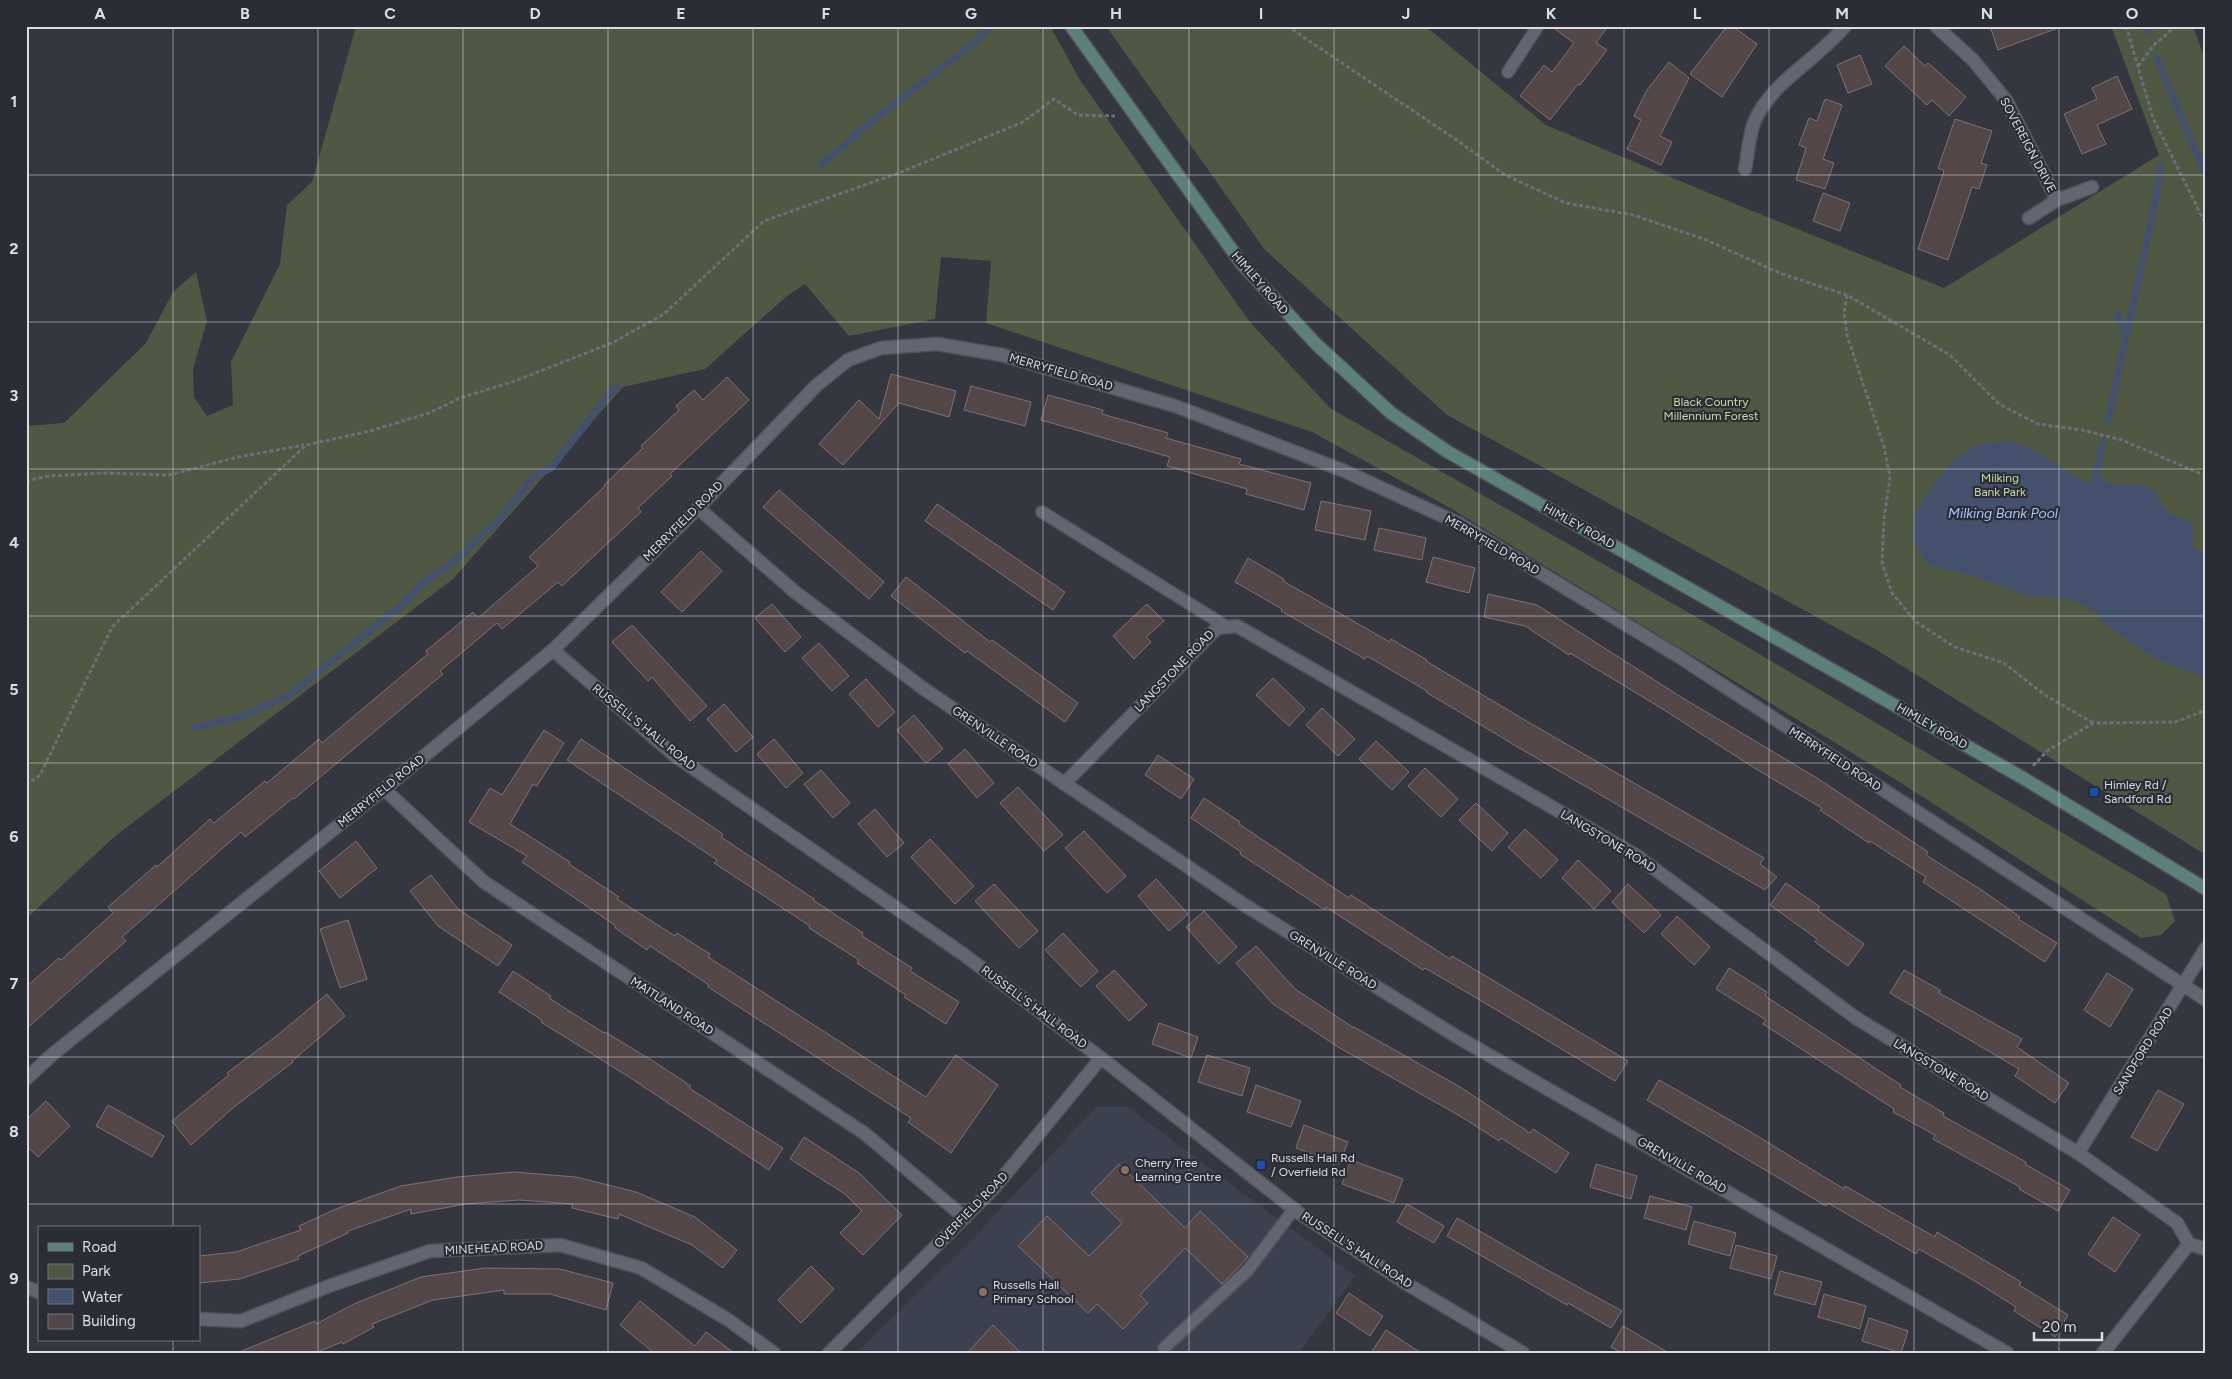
<svg xmlns="http://www.w3.org/2000/svg" width="2232" height="1379" font-family="Figtree,sans-serif">
<style>
.built{fill:#3c4150}
.green{fill:#505742}
.water{fill:#43516d}
.lines{fill:none;stroke-linecap:round;stroke-linejoin:round}
.stream{stroke:#43516d;stroke-width:7}
.building{fill:#534646;stroke:#7f7170}
.service-casing{stroke:#51535c;stroke-width:14}
.minor-casing{stroke:#51535c;stroke-width:15}
.secondary-casing{stroke:#51535c;stroke-width:15}
.path{stroke:#6d6f78;stroke-width:3;stroke-dasharray:4 2.5;stroke-linecap:butt}
.service{stroke:#636671;stroke-width:11}
.minor{stroke:#636671;stroke-width:12}
.secondary{stroke:#5b8178;stroke-width:12}
.grid{fill:none;stroke:#dcdde4;stroke-width:1;stroke-opacity:0.55}
.transit-dot{fill:#1a4fb4;stroke:#2a2c36;stroke-width:2}
.education-dot{fill:#8d6e63;stroke:#2a2c36;stroke-width:2}
.labels{text-anchor:middle;stroke-width:4.5;stroke-linejoin:round;paint-order:stroke}
.street-label{font-size:12px;fill:#dcdde4;stroke:#2a2c36}
.park-label{font-size:12px;fill:#cadca3;stroke:#2a2c36}
.poi-label{font-size:12px;fill:#dcdde4;stroke:#2a2c36;text-anchor:start}
.water-label{font-size:14px;font-style:italic;fill:#a9c5f8;stroke:#2a2c36}
.neatline{fill:none;stroke:#dcdde4;stroke-width:2}
.grid-label{font-size:16px;text-anchor:middle;font-weight:bold;fill:#dcdde4}
</style>
<rect width="100%" height="100%" fill="#343640"/>
<!-- built -->
<polygon class="built" points="1096,1107 1128,1107 1355,1276 1299,1353 857,1353 979,1232"/>
<!-- green -->
<g class="green">
<polygon points="356,26 1050,26 1080,80 1249,321 1330,408 1705,622 2166,894 2175,921 2161,935 2141,938 1898,781 1445,505 1312,432 986,323 991,261 941,257 935,319 849,336 805,284 787,296 705,369 623,387 453,579 114,837 26,919 26,426 64,423 146,343 173,292 196,272 207,321 193,369 194,397 207,416 233,405 231,362 280,264 287,205 312,182"/>
<polygon points="1106,26 1425,26 1546,125 1750,210 1944,288 2159,155 2111,26 2193,26 2206,62 2206,855 1875,649 1447,415 1265,250"/>
</g>
<!-- water -->
<path class="water" d="M2011,440L2044,456L2087,484L2096,473L2110,484H2139L2155,491C2164,514 2171,514 2193,524V546L2206,556V676L2185,671L2153,657L2107,626L2094,611L2079,602L2053,597L2024,595L1971,575L1931,566L1919,552L1913,539V518L1926,495L1954,458L1978,445Z"/>
<g class="lines">
<!-- stream -->
<g class="stream">
<polyline points="2146,26 2148,31"/>
<polyline points="2157,59 2206,176"/>
<polyline points="821,165 872,121 974,43 991,26"/>
<polyline points="2117,315 2127,334"/>
<polyline points="2108,420 2152,217 2161,166"/>
<polyline points="2096,473 2103,442"/>
<polyline points="195,728 243,716 289,695 398,608 423,583 452,563 498,521 534,476 551,468 616,386"/>
</g>
</g>
<!-- building -->
<g class="building">
<polygon points="1551,26 1608,26 1596,43 1607,50 1580,85 1578,84 1550,120 1520,96 1544,65 1552,72 1574,43"/>
<polygon points="1727,26 1732,26 1757,44 1722,97 1690,74"/>
<polygon points="1990,26 2057,26 2058,28 1998,50"/>
<polygon points="1904,46 1925,66 1928,63 1966,97 1949,116 1932,100 1927,105 1885,66"/>
<polygon points="1860,55 1872,84 1848,93 1837,65"/>
<polygon points="1669,62 1689,78 1660,136 1672,142 1661,165 1627,149 1641,120 1634,116 1647,90"/>
<polygon points="2117,76 2132,109 2097,125 2106,144 2082,154 2064,114 2097,99 2092,88"/>
<polygon points="1825,99 1842,105 1823,159 1834,163 1825,189 1796,180 1806,148 1799,145 1809,118 1817,121"/>
<polygon points="1955,119 1992,131 1981,163 1987,165 1979,189 1972,187 1948,260 1918,249 1944,171 1938,168"/>
<polygon points="1823,193 1850,203 1840,231 1813,221"/>
<polygon points="891,374 956,391 949,417 899,403 843,465 819,444 859,400 879,419"/>
<polygon points="727,377 749,400 670,474 672,476 638,508 641,512 562,586 558,582 502,629 497,623 440,671 443,674 294,799 293,798 245,837 241,832 122,937 126,941 26,1029 26,987 59,958 61,960 113,913 108,907 156,865 157,867 210,819 214,823 265,781 267,783 319,739 322,743 428,654 426,651 473,612 478,618 538,566 529,557 605,486 604,485 643,448 641,446 679,410 676,406 694,390 703,400"/>
<polygon points="971,386 1031,402 1025,426 964,410"/>
<polygon points="1048,395 1103,410 1102,414 1168,433 1166,438 1241,459 1239,464 1311,483 1304,510 1246,494 1247,489 1167,466 1170,457 1041,420"/>
<polygon points="779,490 884,582 869,599 763,507"/>
<polygon points="1321,501 1371,511 1365,540 1315,530"/>
<polygon points="937,504 1065,592 1053,610 925,521"/>
<polygon points="1379,528 1426,538 1422,560 1374,550"/>
<polygon points="701,551 722,571 682,612 661,592"/>
<polygon points="1433,557 1475,568 1469,593 1426,582"/>
<polygon points="1248,558 1284,579 1283,581 1390,642 1391,639 1427,660 1426,661 1523,719 1764,858 1760,864 1777,877 1765,890 1521,749 1426,692 1427,691 1367,656 1365,659 1281,611 1282,609 1235,582"/>
<polygon points="906,577 990,642 992,640 1078,703 1065,722 967,651 965,653 891,596"/>
<polygon points="1488,594 1537,605 1681,697 1817,778 1928,852 1926,855 1983,891 2020,917 2018,919 2057,943 2045,962 1923,882 1926,877 1870,841 1869,843 1820,810 1822,808 1756,769 1661,708 1570,653 1569,655 1525,626 1484,617"/>
<polygon points="772,604 801,637 785,652 755,618"/>
<polygon points="1147,604 1164,621 1146,637 1151,642 1134,659 1113,636"/>
<polygon points="632,625 707,706 690,721 652,677 648,681 612,642"/>
<polygon points="819,643 849,676 832,691 802,658"/>
<polygon points="1273,678 1305,709 1289,726 1256,695"/>
<polygon points="866,679 895,712 878,727 849,694"/>
<polygon points="724,704 753,737 736,752 707,719"/>
<polygon points="1322,708 1355,739 1338,756 1306,725"/>
<polygon points="914,715 943,749 926,763 897,730"/>
<polygon points="544,730 564,743 537,786 533,784 510,824 570,862 569,864 619,897 617,899 675,936 677,933 710,954 708,957 926,1097 956,1055 998,1085 951,1153 908,1122 911,1118 708,987 709,985 650,946 647,950 615,928 616,926 522,862 527,856 469,822 490,788 502,795"/>
<polygon points="581,739 723,834 721,837 814,899 813,900 863,933 862,936 912,968 910,971 959,1002 946,1024 904,997 906,995 857,963 859,960 809,928 810,926 714,863 717,860 567,760"/>
<polygon points="774,739 803,773 786,788 757,754"/>
<polygon points="1376,741 1409,772 1392,790 1359,759"/>
<polygon points="965,749 994,783 977,798 948,764"/>
<polygon points="1158,755 1194,779 1181,799 1145,775"/>
<polygon points="1425,768 1458,799 1441,817 1408,786"/>
<polygon points="821,770 850,803 833,818 804,784"/>
<polygon points="1018,787 1063,835 1044,851 1000,803"/>
<polygon points="1204,798 1240,822 1239,824 1349,898 1351,895 1450,959 1452,956 1628,1061 1615,1081 1485,1003 1425,968 1423,970 1326,907 1325,910 1240,854 1241,852 1191,818"/>
<polygon points="1476,803 1508,833 1492,851 1459,820"/>
<polygon points="875,809 904,843 887,857 858,824"/>
<polygon points="1525,829 1558,860 1541,878 1508,847"/>
<polygon points="1084,831 1126,876 1107,893 1065,848"/>
<polygon points="930,839 974,886 955,904 911,857"/>
<polygon points="356,841 377,868 340,898 319,871"/>
<polygon points="1578,860 1611,891 1594,909 1562,878"/>
<polygon points="431,875 458,909 512,945 498,966 438,926 410,891"/>
<polygon points="1156,879 1188,914 1169,931 1138,896"/>
<polygon points="1786,883 1820,907 1817,910 1864,944 1848,966 1815,942 1817,939 1770,905"/>
<polygon points="994,884 1038,931 1019,948 975,901"/>
<polygon points="1628,884 1661,915 1644,933 1612,902"/>
<polygon points="1204,911 1237,947 1219,964 1186,927"/>
<polygon points="1677,916 1710,947 1694,965 1661,934"/>
<polygon points="348,920 367,979 340,988 320,929"/>
<polygon points="1063,933 1098,971 1081,987 1045,950"/>
<polygon points="1256,946 1295,989 1354,1028 1354,1027 1460,1087 1530,1133 1533,1129 1569,1153 1556,1173 1501,1138 1499,1141 1460,1116 1338,1047 1273,1004 1236,963"/>
<polygon points="1729,968 1767,992 1765,996 1901,1085 1900,1087 1944,1113 1943,1116 2026,1162 2025,1164 2070,1190 2058,1211 2019,1189 2020,1187 1933,1139 1935,1135 1893,1112 1894,1109 1763,1024 1766,1020 1716,989"/>
<polygon points="1114,970 1147,1005 1129,1021 1096,986"/>
<polygon points="1904,970 1940,990 1939,993 2022,1039 2017,1047 2069,1083 2055,1103 2015,1076 2019,1069 1890,993"/>
<polygon points="513,971 551,996 549,998 604,1033 605,1032 653,1061 691,1086 689,1088 783,1148 769,1170 629,1077 541,1022 542,1020 499,992"/>
<polygon points="2107,973 2133,989 2110,1027 2084,1010"/>
<polygon points="327,994 345,1016 292,1061 293,1062 234,1107 191,1145 172,1121 229,1075 227,1073 274,1038"/>
<polygon points="1159,1023 1198,1037 1191,1058 1152,1044"/>
<polygon points="1207,1055 1250,1068 1242,1096 1198,1082"/>
<polygon points="1659,1080 1744,1128 1844,1189 1845,1186 1935,1237 1937,1232 2021,1282 2019,1285 2068,1315 2055,1337 2014,1311 2016,1307 1973,1280 1919,1249 1916,1254 1828,1203 1826,1206 1647,1100"/>
<polygon points="1256,1085 1301,1101 1291,1127 1247,1112"/>
<polygon points="2158,1090 2184,1104 2157,1151 2131,1137"/>
<polygon points="46,1101 70,1126 38,1157 26,1145 26,1120"/>
<polygon points="108,1105 164,1136 152,1157 96,1126"/>
<polygon points="1304,1125 1348,1142 1339,1164 1296,1148"/>
<polygon points="804,1137 859,1173 902,1215 863,1255 840,1233 862,1211 845,1194 790,1159"/>
<polygon points="1351,1160 1403,1179 1394,1203 1342,1184"/>
<polygon points="1119,1164 1185,1228 1200,1211 1248,1257 1222,1284 1185,1248 1140,1295 1148,1303 1123,1329 1097,1304 1088,1313 1018,1246 1047,1216 1089,1256 1122,1223 1091,1193"/>
<polygon points="1596,1164 1637,1176 1631,1199 1590,1187"/>
<polygon points="514,1172 576,1177 636,1192 695,1217 737,1250 723,1268 692,1245 619,1214 618,1219 572,1208 573,1204 519,1200 466,1204 411,1214 411,1209 348,1231 348,1233 298,1256 299,1259 240,1279 199,1283 199,1256 236,1252 301,1230 299,1226 336,1209 401,1186 457,1177"/>
<polygon points="1650,1196 1692,1207 1686,1230 1644,1218"/>
<polygon points="1407,1204 1444,1226 1434,1243 1397,1222"/>
<polygon points="2113,1217 2140,1235 2115,1272 2088,1254"/>
<polygon points="1457,1218 1540,1266 1622,1311 1611,1328 1568,1303 1567,1305 1447,1236"/>
<polygon points="1694,1221 1736,1233 1730,1256 1688,1244"/>
<polygon points="1736,1245 1777,1256 1771,1279 1730,1268"/>
<polygon points="811,1266 834,1289 801,1323 778,1300"/>
<polygon points="485,1268 560,1269 613,1283 606,1310 550,1294 504,1294 504,1290 433,1300 372,1324 374,1327 343,1344 342,1342 315,1353 237,1353 315,1321 316,1324 354,1304 421,1277"/>
<polygon points="1780,1271 1822,1282 1815,1305 1774,1294"/>
<polygon points="1349,1293 1383,1316 1370,1336 1336,1313"/>
<polygon points="1824,1294 1866,1306 1860,1329 1818,1317"/>
<polygon points="640,1301 695,1346 706,1332 734,1353 654,1353 620,1325"/>
<polygon points="1869,1318 1908,1331 1901,1353 1862,1341"/>
<polygon points="993,1325 1021,1353 967,1353"/>
<polygon points="1623,1326 1669,1353 1622,1353 1611,1347"/>
<polygon points="1386,1330 1421,1353 1371,1353"/>
</g>
<g class="lines">
<!-- service casing -->
<g class="service-casing">
<g id="service">
<polyline points="1508,72 1538,26"/>
<polyline points="1042,512 1227,627"/>
<polyline points="1164,1348 1248,1270 1294,1209"/>
</g>
</g>
<!-- minor casing -->
<g class="minor-casing">
<g id="minor">
<polyline points="1936,26 1973,60 2006,100 2057,200"/>
<path d="M1745,169C1748,154 1749,134 1755,120C1774,80 1817,60 1845,26"/>
<polyline points="2029,218 2057,200 2092,187"/>
<polyline points="698,508 795,592 924,689 1246,906 1459,1038 2007,1353"/>
<polyline points="553,650 674,755 963,954 1101,1058 1299,1213 1407,1284 1523,1353"/>
<polyline points="1064,784 1217,628 1237,626 1637,856 1856,1018 2078,1153 2177,1223 2189,1244 2206,1249"/>
<polyline points="384,789 484,882 864,1133 965,1218"/>
<polyline points="26,1079 53,1054 384,789 553,650 698,508 817,385 848,360 881,348 937,344 1002,355 1175,406 1342,470 1458,523 1678,656 2206,1000"/>
<polyline points="2078,1153 2206,948"/>
<polyline points="26,1287 39,1292"/>
<polyline points="199,1319 241,1321 329,1286 430,1251 560,1245 641,1268 727,1319 774,1353"/>
<polyline points="829,1353 995,1187 1101,1058"/>
<polyline points="2103,1353 2189,1244"/>
</g>
</g>
<!-- secondary casing -->
<g class="secondary-casing">
<polyline id="secondary" points="1071,26 1242,264 1316,344 1391,413 1448,452 2023,778 2206,889"/>
</g>
<!-- path -->
<g class="path">
<polyline points="1287,26 1458,141 1505,175 1566,203 1633,215 1704,239 1782,274 1847,295 1950,355 1999,404 2038,424 2082,430 2122,440 2206,476"/>
<polyline points="2126,26 2153,118 2206,225"/>
<polyline points="2138,66 2154,45 2176,26"/>
<polyline points="1847,295 1844,312 1847,335 1884,447 1890,477 1884,519 1882,563 1892,593 1916,622 1955,647 2004,663 2045,695 2093,723"/>
<polyline points="26,481 47,476 105,473 169,475 238,457 304,445"/>
<polyline points="2033,766 2047,751 2093,723 2175,722 2206,710"/>
<polyline points="26,785 40,775 112,627 306,445 370,431 429,413 460,398 515,381 614,342 664,314 764,221 901,172 1023,122 1054,99 1078,115 1115,116"/>
</g>
<!-- service -->
<use href="#service" class="service"/>
<!-- minor -->
<use href="#minor" class="minor"/>
<!-- secondary -->
<use href="#secondary" class="secondary"/>
</g>
<!-- grid -->
<path class="grid" d="M173,26V1228M318,26V1353M463,26V1353M608,26V1353M753,26V1353M898,26V1353M1043,26V1353M1189,26V1353M1334,26V1353M1479,26V1353M1624,26V1353M1769,26V1353M1914,26V1353M2059,26V1353M26,175H2206M26,322H2206M26,469H2206M26,616H2206M26,763H2206M26,910H2206M26,1057H2206M26,1204H2206M173,1340V1353"/>
<!-- markers -->
<g class="transit-dot">
<rect x="2089" y="787" width="10" height="10" rx="2.5"/>
<rect x="1256" y="1160" width="10" height="10" rx="2.5"/>
</g>
<g class="education-dot">
<circle cx="1125" cy="1170" r="5"/>
<circle cx="983" cy="1292" r="5"/>
</g>
<g class="labels">
<!-- street labels -->
<g class="street-label">
<text transform="translate(2028 145) rotate(62)" y="4">SOVEREIGN DRIVE</text>
<text transform="translate(1260 283) rotate(49)" y="4">HIMLEY ROAD</text>
<text transform="translate(1061 372) rotate(16)" y="4">MERRYFIELD ROAD</text>
<text transform="translate(683 521) rotate(-45)" y="4">MERRYFIELD ROAD</text>
<text transform="translate(1579 526) rotate(29)" y="4">HIMLEY ROAD</text>
<text transform="translate(1492 545) rotate(30)" y="4">MERRYFIELD ROAD</text>
<text transform="translate(1174 671) rotate(-46)" y="4">LANGSTONE ROAD</text>
<text transform="translate(1932 726) rotate(30)" y="4">HIMLEY ROAD</text>
<text transform="translate(644 727) rotate(39)" y="4">RUSSELL'S HALL ROAD</text>
<text transform="translate(995 737) rotate(34)" y="4">GRENVILLE ROAD</text>
<text transform="translate(1835 759) rotate(33)" y="4">MERRYFIELD ROAD</text>
<text transform="translate(381 791) rotate(-39)" y="4">MERRYFIELD ROAD</text>
<text transform="translate(1608 841) rotate(31)" y="4">LANGSTONE ROAD</text>
<text transform="translate(1333 960) rotate(32)" y="4">GRENVILLE ROAD</text>
<text transform="translate(672 1006) rotate(33)" y="4">MAITLAND ROAD</text>
<text transform="translate(1034 1007) rotate(37)" y="4">RUSSELL'S HALL ROAD</text>
<text transform="translate(2143 1051) rotate(-58)" y="4">SANDFORD ROAD</text>
<text transform="translate(1941 1070) rotate(31)" y="4">LANGSTONE ROAD</text>
<text transform="translate(1682 1165) rotate(30)" y="4">GRENVILLE ROAD</text>
<text transform="translate(971 1210) rotate(-46)" y="4">OVERFIELD ROAD</text>
<text transform="translate(494 1248) rotate(-3)" y="4">MINEHEAD ROAD</text>
<text transform="translate(1357 1250) rotate(33)" y="4">RUSSELL'S HALL ROAD</text>
</g>
<!-- park labels -->
<g class="park-label">
<text x="1711" y="406">Black Country<tspan x="1711" dy="14">Millennium Forest</tspan></text>
<text x="2000" y="482">Milking<tspan x="2000" dy="14">Bank Park</tspan></text>
</g>
<!-- poi labels -->
<g class="poi-label">
<text x="2104" y="789">Himley Rd /<tspan x="2104" dy="14">Sandford Rd</tspan></text>
<text x="1271" y="1162">Russells Hall Rd<tspan x="1271" dy="14">/ Overfield Rd</tspan></text>
<text x="1135" y="1167">Cherry Tree<tspan x="1135" dy="14">Learning Centre</tspan></text>
<text x="993" y="1289">Russells Hall<tspan x="993" dy="14">Primary School</tspan></text>
</g>
<!-- water labels -->
<g class="water-label">
<text x="2003" y="518">Milking Bank Pool</text>
</g>
</g>
<!-- border -->
<rect width="2232" height="1379" fill="none" stroke="#2a2c36" stroke-width="55"/>
<!-- legend -->
<rect x="38" y="1226" width="162" height="115" fill="#2a2c36" stroke="#71737c"/>
<rect x="48" y="1243" width="25" height="8" fill="#5b8178" stroke="#71737c"/>
<text x="82" y="1252" font-size="15" fill="#dcdde4">Road</text>
<rect x="48" y="1264" width="25" height="15" fill="#505742" stroke="#71737c"/>
<text x="82" y="1276" font-size="15" fill="#dcdde4">Park</text>
<rect x="48" y="1289" width="25" height="15" fill="#43516d" stroke="#71737c"/>
<text x="82" y="1302" font-size="15" fill="#dcdde4">Water</text>
<rect x="48" y="1314" width="25" height="15" fill="#534646" stroke="#71737c"/>
<text x="82" y="1326" font-size="15" fill="#dcdde4">Building</text>
<!-- scale -->
<path d="M2034 1332v8h68v-8" fill="none" stroke="#dcdde4" stroke-width="2.5"/>
<text x="2042" y="1332" font-size="15" fill="#dcdde4" stroke="#2a2c36" stroke-width="4" paint-order="stroke">20 m</text>
<rect x="28" y="28" width="2176" height="1324" class="neatline"/>
<g class="grid-label">
<text x="100" y="19">A</text>
<text x="245" y="19">B</text>
<text x="390" y="19">C</text>
<text x="535" y="19">D</text>
<text x="681" y="19">E</text>
<text x="826" y="19">F</text>
<text x="971" y="19">G</text>
<text x="1116" y="19">H</text>
<text x="1261" y="19">I</text>
<text x="1406" y="19">J</text>
<text x="1551" y="19">K</text>
<text x="1697" y="19">L</text>
<text x="1842" y="19">M</text>
<text x="1987" y="19">N</text>
<text x="2132" y="19">O</text>
<text x="14" y="107">1</text>
<text x="14" y="254">2</text>
<text x="14" y="401">3</text>
<text x="14" y="548">4</text>
<text x="14" y="695">5</text>
<text x="14" y="842">6</text>
<text x="14" y="989">7</text>
<text x="14" y="1137">8</text>
<text x="14" y="1284">9</text>
</g>
</svg>
